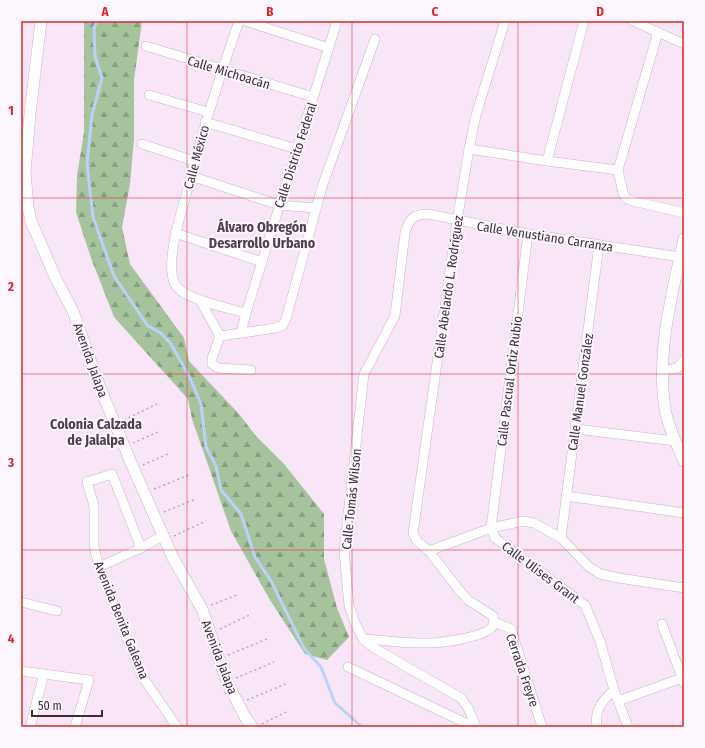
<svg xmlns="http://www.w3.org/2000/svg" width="705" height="748" font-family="'Fira Sans Condensed',sans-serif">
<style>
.forest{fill:url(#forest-firs)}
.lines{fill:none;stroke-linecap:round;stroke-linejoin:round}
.stream{stroke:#bad2f9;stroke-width:3}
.minor-casing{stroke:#c7b5c6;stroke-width:10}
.tertiary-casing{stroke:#c7b5c6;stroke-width:12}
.path{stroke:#b7a8b6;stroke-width:1.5;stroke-dasharray:2 3;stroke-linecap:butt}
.minor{stroke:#fff;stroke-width:9}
.tertiary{stroke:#fff;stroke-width:11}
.grid{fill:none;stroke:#d62828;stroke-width:1;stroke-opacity:0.55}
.labels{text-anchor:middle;stroke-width:4;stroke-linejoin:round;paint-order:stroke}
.street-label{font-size:13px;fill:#383138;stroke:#fef6fe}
.neighbourhood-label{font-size:14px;font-weight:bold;fill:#4f404e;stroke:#fef6fe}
.neatline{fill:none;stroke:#d62828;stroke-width:1.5}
.grid-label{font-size:13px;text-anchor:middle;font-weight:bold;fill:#d62828}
</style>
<defs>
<pattern id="forest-firs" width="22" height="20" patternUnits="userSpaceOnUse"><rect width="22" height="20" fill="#a7c39d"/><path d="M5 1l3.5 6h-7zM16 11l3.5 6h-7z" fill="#899f81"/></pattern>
</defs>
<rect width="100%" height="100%" fill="#f8e5f7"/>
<!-- forest -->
<polygon class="forest" points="84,21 142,21 134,80 134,139 130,184 122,227 130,264 184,338 189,361 239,414 256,436 284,464 324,514 324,559 337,608 349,637 327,660 305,654 270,600 231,531 192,419 188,399 114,317 91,258 76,212 77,176 84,132"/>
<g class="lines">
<!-- stream -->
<polyline class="stream" points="97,21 94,28 95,56 102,78 92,115 87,164 93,217 114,276 148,326 161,333 171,344 190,378 201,404 206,447 216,466 221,490 241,514 255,557 271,581 304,648 321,667 335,703 362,727"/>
<!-- minor casing -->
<g class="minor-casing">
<g id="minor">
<path d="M239,21C221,73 204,124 191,177C185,202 162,264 176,286C184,299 231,309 246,313"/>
<polyline points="245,21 329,48"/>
<polyline points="633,21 684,44"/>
<polyline points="658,32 618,170 623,193 626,198 633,201 684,213"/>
<polyline points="146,46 313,97"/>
<polyline points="149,95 208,112"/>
<polyline points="205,122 297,149"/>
<polyline points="142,144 194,161"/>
<polyline points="469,149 547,161 618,170"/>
<polyline points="547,161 584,21"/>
<polyline points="191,176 279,205 316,208"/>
<polyline points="175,233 262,262"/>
<polyline points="528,234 491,528 495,538 585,605 600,641 614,690 628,727"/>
<polyline points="200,300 220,336"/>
<polyline points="241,333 246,313 337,21"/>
<polyline points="220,336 276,328 283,325 286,319 322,187 375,39"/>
<polyline points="220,336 212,358 212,364 218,368 251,370"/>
<polyline points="663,371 677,368 684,360"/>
<polyline points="576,429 675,441"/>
<polyline points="566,496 684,513"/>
<polyline points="561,538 599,245"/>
<polyline points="141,548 112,474 87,482 94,506 94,547 99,567 142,676 177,727"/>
<polyline points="429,551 491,528 523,521 534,523 561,538 588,566 600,574 619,578 684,588"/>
<polyline points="99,567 141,548 164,535"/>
<polyline points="21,602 57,611"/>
<polyline points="494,622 511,629 542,727"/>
<polyline points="662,624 684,683"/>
<path d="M363,639C385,640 407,644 429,643C442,643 484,637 492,627C495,624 494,620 493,616L468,600L459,590L429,551L417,541L413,533L457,221L469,149L476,115L505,21"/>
<polyline points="348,667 474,727"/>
<polyline points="21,671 89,680 75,727"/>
<polyline points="618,701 682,678"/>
<polyline points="30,727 44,674"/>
<path d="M476,727L468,708L461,698L374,648L363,639L355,623L349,606L344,550L364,374L395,316L405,233C409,219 413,214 428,214L528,234L680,257"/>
<path d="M597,727C594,710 602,701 614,690"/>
</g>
</g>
<!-- tertiary casing -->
<g class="tertiary-casing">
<g id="tertiary">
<polyline points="41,21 30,114 25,172 28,207 31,221 56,279 73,311 101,390 134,470 173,558 202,609 227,682 245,717 252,727"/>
<path d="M684,239C672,294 656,353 665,409C668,427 677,445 684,461"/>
</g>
</g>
<!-- path -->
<g class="path">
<polyline points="124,420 157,404"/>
<polyline points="133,443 158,432"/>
<polyline points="143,465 170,453"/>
<polyline points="154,489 189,475"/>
<polyline points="164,512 196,499"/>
<polyline points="174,536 206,521"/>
<polyline points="211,605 237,595"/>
<polyline points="220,629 252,614"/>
<polyline points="228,655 267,639"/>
<polyline points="236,678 274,662"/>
<polyline points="247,700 288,683"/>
<polyline points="262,724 288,711"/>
</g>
<!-- minor -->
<use href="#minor" class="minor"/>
<!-- tertiary -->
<use href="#tertiary" class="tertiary"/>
</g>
<!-- grid -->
<path class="grid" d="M187,21V727M352,21V727M518,21V727M21,198H684M21,374H684M21,550H684"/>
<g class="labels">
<!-- street labels -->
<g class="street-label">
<text transform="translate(229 72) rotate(17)" y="5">Calle Michoacán</text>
<text transform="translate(295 155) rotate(-72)" y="5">Calle Distrito Federal</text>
<text transform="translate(196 157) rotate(-75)" y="5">Calle México</text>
<text transform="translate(545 236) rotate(9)" y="5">Calle Venustiano Carranza</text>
<text transform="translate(448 287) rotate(-82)" y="5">Calle Abelardo L. Rodríguez</text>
<text transform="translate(91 360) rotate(70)" y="5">Avenida Jalapa</text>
<text transform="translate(509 381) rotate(-83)" y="5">Calle Pascual Ortiz Rubio</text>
<text transform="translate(580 392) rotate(-82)" y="5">Calle Manuel González</text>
<text transform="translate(351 499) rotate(-84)" y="5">Calle Tomás Wilson</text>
<text transform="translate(541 572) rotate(37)" y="5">Calle Ulises Grant</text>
<text transform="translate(122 620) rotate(68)" y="5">Avenida Benita Galeana</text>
<text transform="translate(220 657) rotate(69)" y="5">Avenida Jalapa</text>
<text transform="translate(523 670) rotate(71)" y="5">Cerrada Freyre</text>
</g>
<!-- neighbourhood labels -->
<g class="neighbourhood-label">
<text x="262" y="232">Álvaro Obregón<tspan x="262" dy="16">Desarrollo Urbano</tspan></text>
<text x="96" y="429">Colonia Calzada<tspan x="96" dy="16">de Jalalpa</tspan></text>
</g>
</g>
<!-- border -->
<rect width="705" height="748" fill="none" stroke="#fef6fe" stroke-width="44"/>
<!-- scale -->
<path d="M32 710v6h70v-6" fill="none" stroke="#383138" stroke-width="2"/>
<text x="38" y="710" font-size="12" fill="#383138" stroke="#fef6fe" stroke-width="3" paint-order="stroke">50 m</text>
<rect x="22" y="22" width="661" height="704" class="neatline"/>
<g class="grid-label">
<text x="105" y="16">A</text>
<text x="270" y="16">B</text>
<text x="435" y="16">C</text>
<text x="600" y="16">D</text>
<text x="11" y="115">1</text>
<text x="11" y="291">2</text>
<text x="11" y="467">3</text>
<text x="11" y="643">4</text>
</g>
</svg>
